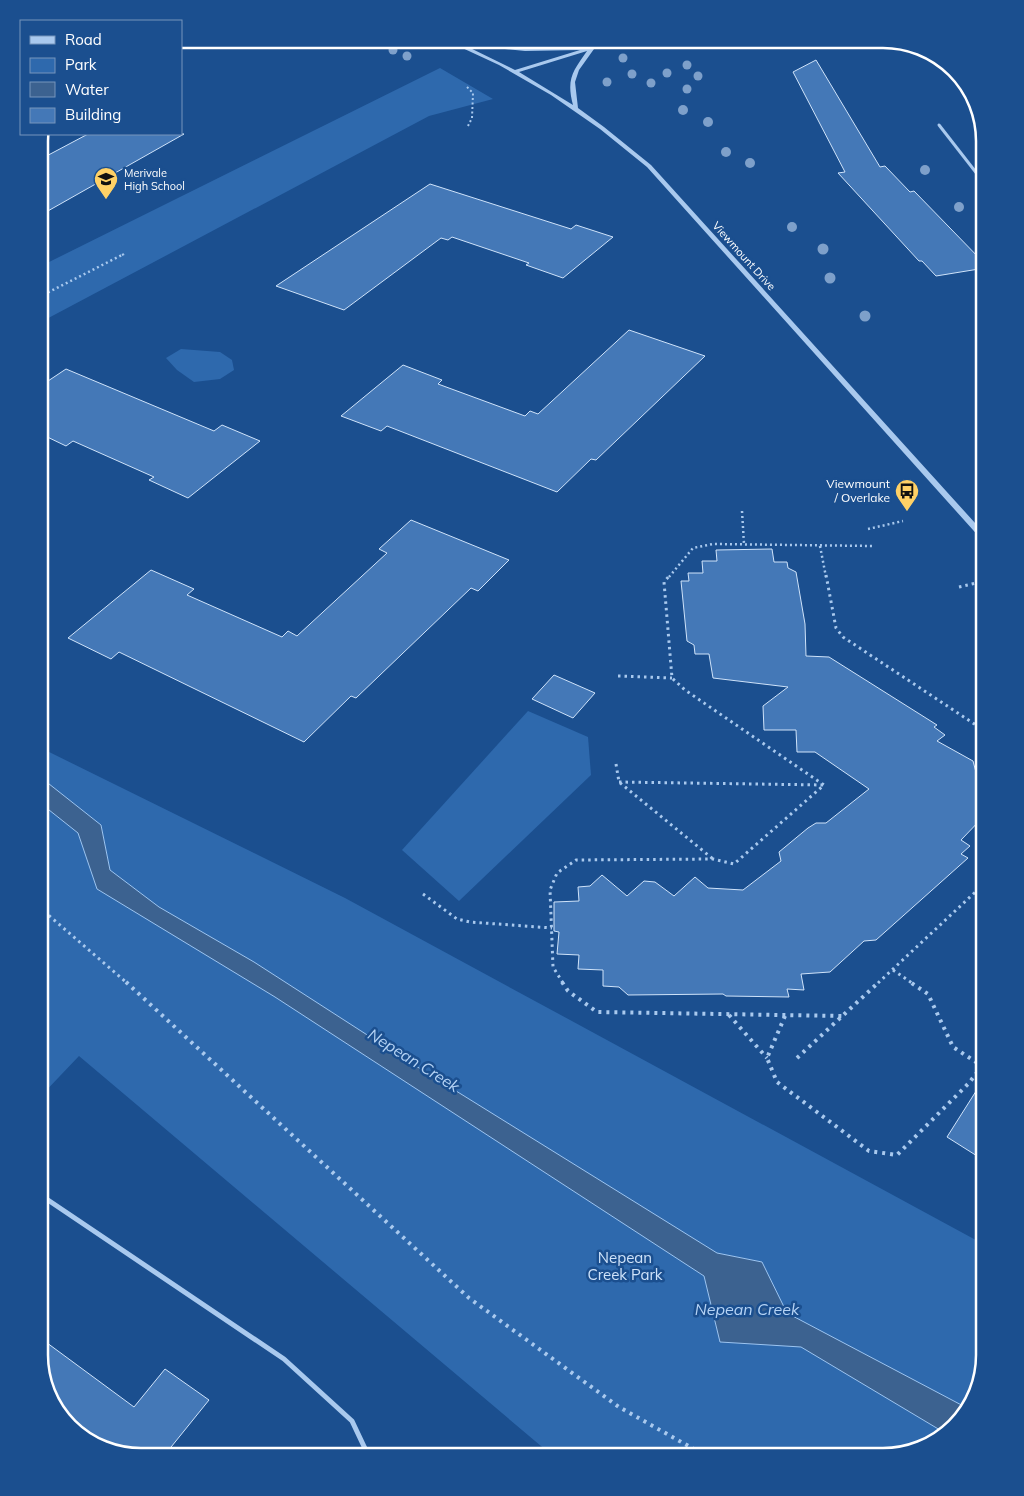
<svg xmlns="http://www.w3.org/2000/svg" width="1024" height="1496" font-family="Mulish,sans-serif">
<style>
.green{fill:#2e69ad}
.water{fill:#3c6290;stroke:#9cc4f0}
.building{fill:#4478b7;stroke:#cfe3fa}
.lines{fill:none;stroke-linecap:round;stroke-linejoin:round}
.path-far3{stroke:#a9c9ee;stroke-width:2;stroke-dasharray:2 2.5;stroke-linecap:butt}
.path-far2{stroke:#a9c9ee;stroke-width:2.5;stroke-dasharray:2 3;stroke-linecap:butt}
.path-far1{stroke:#a9c9ee;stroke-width:3;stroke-dasharray:2.5 4;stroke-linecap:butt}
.path{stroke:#a9c9ee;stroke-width:4;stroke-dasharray:3 5;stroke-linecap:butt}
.service{stroke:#a9c9ee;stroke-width:5}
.minor{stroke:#a9c9ee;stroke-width:3}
.tertiary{fill:#a9c9ee;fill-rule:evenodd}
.tree{fill:#7ea0ca}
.labels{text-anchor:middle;stroke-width:5;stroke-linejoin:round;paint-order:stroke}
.far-poi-label{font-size:11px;fill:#fff;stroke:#1b4f8f;text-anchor:start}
.far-street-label{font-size:11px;fill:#fff;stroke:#1b4f8f}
.poi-label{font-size:12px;fill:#fff;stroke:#1b4f8f;text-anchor:end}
.near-park-label{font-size:15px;fill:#cfe3fa;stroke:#1b4f8f}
.near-water-label{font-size:16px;font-style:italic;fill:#b5d3f5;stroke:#1b4f8f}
.rim{fill:none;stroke:#fff;stroke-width:2.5}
</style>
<rect width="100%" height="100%" fill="#1b4f8f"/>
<!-- green -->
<g class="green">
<polygon points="440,68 493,99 429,116 39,323 39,267"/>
<polygon points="181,349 220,352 232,360 234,370 220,379 194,382 177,370 166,358"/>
<polygon points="528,711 588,737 591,775 459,901 402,850"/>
<polygon points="39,747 345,898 985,1245 985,1356 971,1407 934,1444 884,1457 554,1457 79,1056 39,1098"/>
</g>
<!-- water -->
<polygon class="water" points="39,776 101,825 110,870 159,907 254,962 403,1058 717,1253 762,1262 787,1313 969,1409 945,1433 801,1347 720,1342 704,1276 275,997 97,889 78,833 39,802"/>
<!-- building -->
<g class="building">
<polygon points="816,60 880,167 885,166 910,192 914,191 985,264 985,268 936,276 922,261 919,261 838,173 845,172 793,72"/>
<polygon points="88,134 184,134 39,216 39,160"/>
<polygon points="430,184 571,229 576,225 613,237 563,278 526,265 529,263 452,237 448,240 441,238 344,310 276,286"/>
<polygon points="629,330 705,356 596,460 591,459 557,492 387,426 381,431 341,416 403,365 442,380 438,384 525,416 530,411 538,414"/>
<polygon points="66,369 214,431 222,425 260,441 188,498 149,480 154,477 73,441 66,446 39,433 39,387"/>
<polygon points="411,520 509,560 478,591 471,588 356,698 351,696 304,742 119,652 111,659 68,638 151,570 194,589 187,595 282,637 288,631 297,636 387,553 379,549"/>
<polygon points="772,549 774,562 787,562 788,568 796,572 805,624 806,656 829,657 937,725 934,727 945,735 937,741 973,761 985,806 985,815 961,840 970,846 961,854 968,858 876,940 864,941 830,972 801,974 804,990 787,989 789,997 726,996 723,994 628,995 619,987 603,986 603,970 578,969 579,955 557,954 559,932 554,931 554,902 579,901 578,887 590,886 602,875 627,896 644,881 655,882 674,896 695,877 708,888 743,890 781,861 779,852 808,828 816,823 826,823 869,789 815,752 797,752 796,730 764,730 763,706 788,687 713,678 709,654 695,654 694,645 687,641 681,581 689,581 688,573 703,573 702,561 717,561 716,550"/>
<polygon points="554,675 595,693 573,718 532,699"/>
<polygon points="985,1077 985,1161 947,1137"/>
<polygon points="39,1337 134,1407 165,1369 209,1400 163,1457 134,1457 84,1440 52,1406 39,1356"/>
</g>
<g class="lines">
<!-- path-far3 -->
<g class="path-far3">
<polyline points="467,87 473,93 472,118 467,128"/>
<polyline points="122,255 124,254"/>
</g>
<!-- path-far2 -->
<g class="path-far2">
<polyline points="39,297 124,254"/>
<polyline points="742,511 744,544"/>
<polyline points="868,529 903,521"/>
<polyline points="820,546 826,577"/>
<polyline points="669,577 693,548 713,544 874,546"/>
</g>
<!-- path-far1 -->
<g class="path-far1">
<polyline points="826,575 836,628 843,637 985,731"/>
<polyline points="959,587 985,581"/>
<polyline points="618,676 672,678"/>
<polyline points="616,764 619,782 713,859"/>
<polyline points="619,782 823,785"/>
<polyline points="423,894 457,919 470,922 552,928"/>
<polyline points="39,907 127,983"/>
<polyline points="893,970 912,983"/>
<polyline points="563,983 553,967 550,890 557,873 576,860 713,859 734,864 824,785 685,690 672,678 664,582 670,575"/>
<polyline points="878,983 985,883"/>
</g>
<!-- path -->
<g class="path">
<polyline points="126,982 469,1298 619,1407 708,1457"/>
<polyline points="562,982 568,991 597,1012 842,1016"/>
<polyline points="729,1015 767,1058"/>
<polyline points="785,1016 767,1058 777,1082 869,1151 897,1155 969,1083 982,1066 953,1047 928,994 910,982"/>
<polyline points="797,1058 879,982"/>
</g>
<!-- service -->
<polyline class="service" points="39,1194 284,1359 352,1421 369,1457"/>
<!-- minor -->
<polyline class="minor" points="939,125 985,184"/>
<!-- tertiary -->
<path class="tertiary" d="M443,39H450L458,42L525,47L591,46L615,39H622L594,49L579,70L575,82L578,108L604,127L651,165L985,534V540H982L647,167L600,129L551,95L499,65ZM464,45L525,51L580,50L515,70ZM587,51C573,71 566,79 573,105L519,72Z"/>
</g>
<!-- trees -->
<g class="tree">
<circle cx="393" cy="50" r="4.5"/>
<circle cx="407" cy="56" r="4.5"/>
<circle cx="623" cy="58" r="4.5"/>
<circle cx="687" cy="65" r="4.5"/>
<circle cx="667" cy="73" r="4.5"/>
<circle cx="632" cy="74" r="4.5"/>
<circle cx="698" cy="76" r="4.5"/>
<circle cx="607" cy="82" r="4.5"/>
<circle cx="651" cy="83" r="4.5"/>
<circle cx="687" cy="89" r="4.5"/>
<circle cx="683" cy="110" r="5"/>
<circle cx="708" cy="122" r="5"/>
<circle cx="726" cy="152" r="5"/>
<circle cx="750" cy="163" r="5"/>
<circle cx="925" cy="170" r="5"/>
<circle cx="959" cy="207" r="5"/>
<circle cx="792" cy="227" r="5"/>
<circle cx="823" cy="249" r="5.5"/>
<circle cx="830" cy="278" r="5.5"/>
<circle cx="865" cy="316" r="5.5"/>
</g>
<!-- icons -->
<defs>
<g id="school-pin" transform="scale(1.25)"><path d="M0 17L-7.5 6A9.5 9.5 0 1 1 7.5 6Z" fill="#ffd166" stroke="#1b4f8f"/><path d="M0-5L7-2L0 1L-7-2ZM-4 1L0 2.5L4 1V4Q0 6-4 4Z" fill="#111"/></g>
<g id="bus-pin" transform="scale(1.25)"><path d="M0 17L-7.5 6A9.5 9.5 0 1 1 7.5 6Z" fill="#ffd166" stroke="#1b4f8f"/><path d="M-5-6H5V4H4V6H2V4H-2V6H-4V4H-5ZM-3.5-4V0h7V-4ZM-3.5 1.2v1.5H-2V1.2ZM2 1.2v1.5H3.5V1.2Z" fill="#111"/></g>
</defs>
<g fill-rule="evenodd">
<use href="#school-pin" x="106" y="179"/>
<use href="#bus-pin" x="907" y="491"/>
</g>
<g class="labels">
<!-- far-poi labels -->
<g class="far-poi-label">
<text x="124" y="177">Merivale<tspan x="124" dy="13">High School</tspan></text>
</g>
<!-- far-street labels -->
<g class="far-street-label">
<text transform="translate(744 256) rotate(48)" y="4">Viewmount Drive</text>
</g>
<!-- poi labels -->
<g class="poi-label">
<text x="890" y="488">Viewmount<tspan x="890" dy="14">/ Overlake</tspan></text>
</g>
<!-- near-park labels -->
<g class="near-park-label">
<text x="625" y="1263">Nepean<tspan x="625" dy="17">Creek Park</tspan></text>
</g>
<!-- near-water labels -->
<g class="near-water-label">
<text transform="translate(414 1060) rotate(32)" y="6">Nepean Creek</text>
<text x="747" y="1315">Nepean Creek</text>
</g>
</g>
<!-- crop -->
<path d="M0 0H1024V1496H0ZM141 48H883A93 93 0 0 1 976 141V1355A93 93 0 0 1 883 1448H141A93 93 0 0 1 48 1355V141A93 93 0 0 1 141 48Z" fill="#1b4f8f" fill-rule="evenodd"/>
<path class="rim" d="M141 48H883A93 93 0 0 1 976 141V1355A93 93 0 0 1 883 1448H141A93 93 0 0 1 48 1355V141A93 93 0 0 1 141 48Z"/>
<!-- legend -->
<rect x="20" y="20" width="162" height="115" fill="#1b4f8f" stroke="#7695bc"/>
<rect x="30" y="36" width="25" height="8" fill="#a9c9ee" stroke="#7695bc"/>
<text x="65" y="45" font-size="15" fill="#ffffff">Road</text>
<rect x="30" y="58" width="25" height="15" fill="#2e69ad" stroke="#7695bc"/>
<text x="65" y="70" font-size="15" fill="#ffffff">Park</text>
<rect x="30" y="82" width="25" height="15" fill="#3c6290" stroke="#7695bc"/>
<text x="65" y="95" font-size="15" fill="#ffffff">Water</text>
<rect x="30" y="108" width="25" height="15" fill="#4478b7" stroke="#7695bc"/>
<text x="65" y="120" font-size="15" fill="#ffffff">Building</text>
</svg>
